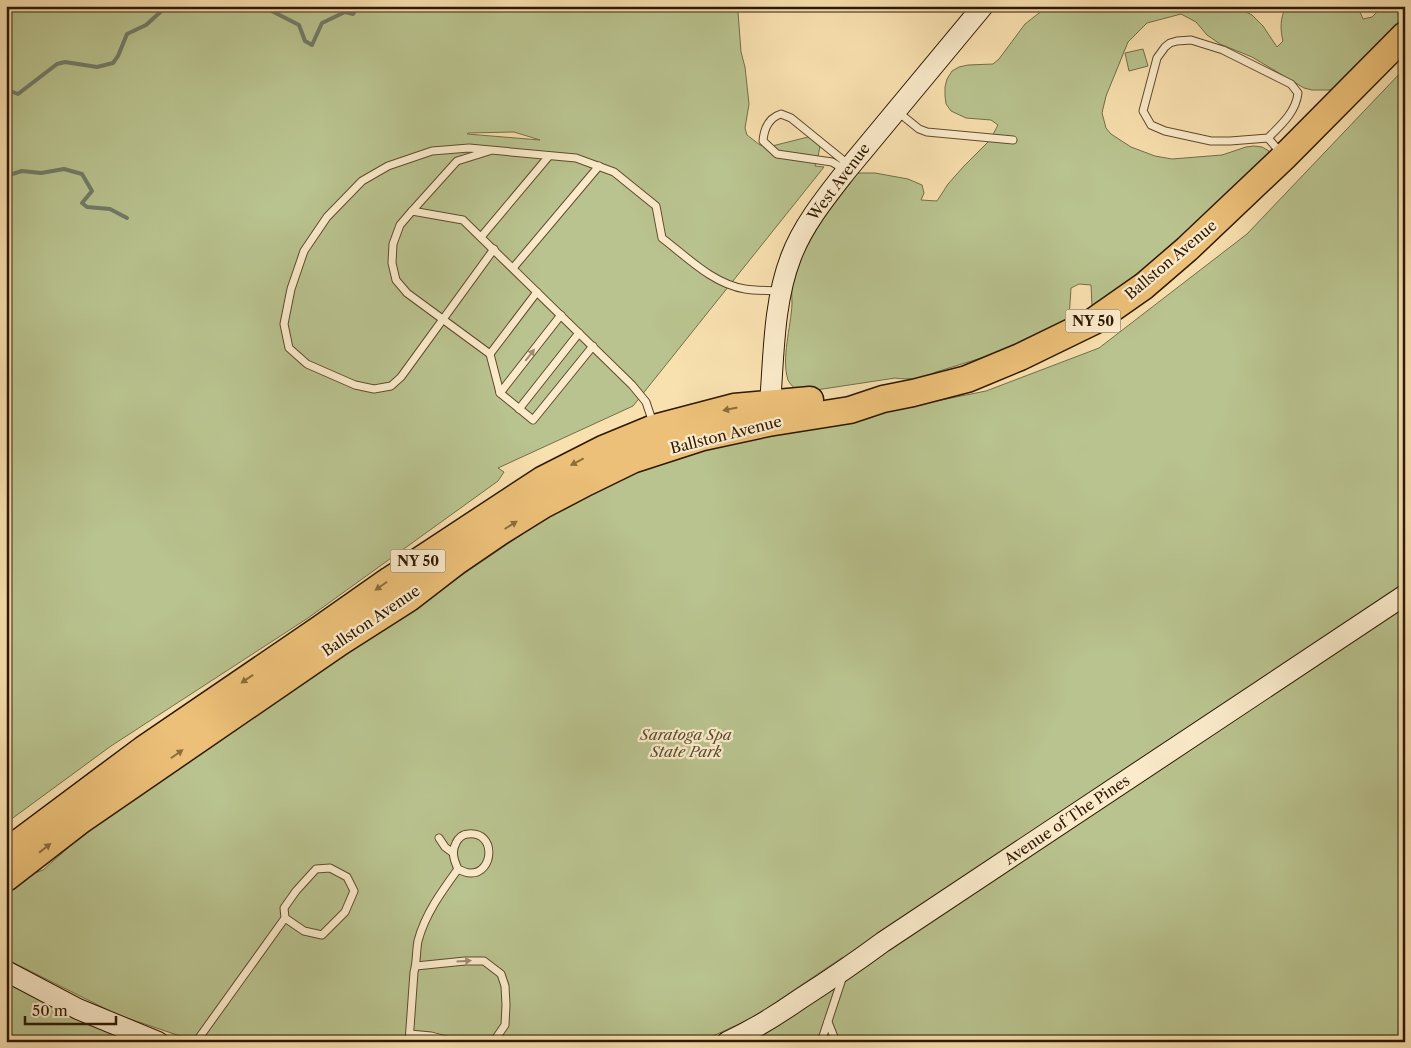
<svg xmlns="http://www.w3.org/2000/svg" width="1411" height="1048" font-family="'Libre Caslon Text',serif">
<style>
.green{fill:#b9c38f;stroke:#736e48;fill-rule:evenodd}
.lines{fill:none;stroke-linecap:round;stroke-linejoin:round}
.stream{stroke:#717b68;stroke-width:4}
.lane-casing{stroke:#604a2c;stroke-width:9}
.secondary-casing{stroke:#2d1800;stroke-width:22}
.highway-casing{stroke:#2d1800;stroke-width:29}
.lane{stroke:#fbebcb;stroke-width:7}
.secondary{stroke:#fbebcb;stroke-width:20}
.highway{stroke:#ecc078;stroke-width:26}
.oneway{fill:#9e8c70}
.oneway2{fill:#8c6c3c}
.labels{text-anchor:middle;stroke-width:4.5;stroke-linejoin:round;paint-order:stroke}
.shield{fill:#fbebcb;stroke:#6b573d;stroke-width:1}
.shield-label{font-size:14px;font-weight:bold;fill:#2d1800}
.street-label{font-size:15px;fill:#2d1800;stroke:#fbebcb}
.park-label{font-size:15px;font-style:italic;fill:#574b2b;stroke:#fbebcb}
</style>
<rect width="100%" height="100%" fill="#f9e0af"/>
<filter id="stains"><feTurbulence type="fractalNoise" baseFrequency=".004" numOctaves="4"/><feColorMatrix values="0 0 0 0 .2 0 0 0 0 .09 0 0 0 0 .02 0 0 0 .5 -.17"/></filter>
<radialGradient id="worn" r=".72"><stop offset=".6" stop-color="#630" stop-opacity="0"/><stop offset="1" stop-color="#630" stop-opacity=".3"/></radialGradient>
<!-- green -->
<g class="green">
<path d="M6,6H734L738,12L741,52L745,67L749,104L745,128L747,135L760,145L768,147L808,137L816,139L820,146L817,162L815,166L824,167L633,406L498,468L504,472L498,481L308,618L111,746L6,823ZM514,132L540,140L467,134L468,133Z"/>
<path d="M1048,6H1235L1252,15L1263,26L1277,47L1283,41C1280,29 1280,18 1286,7L1288,6H1354L1360,12L1363,19L1372,17L1383,6H1405V21L1347,83L1330,90H1312L1304,88L1252,57L1220,44L1207,35L1196,22L1181,14L1147,23L1128,42L1106,96L1102,113L1106,128L1111,134L1131,147L1155,156L1172,159L1222,155L1246,147L1254,146L1262,147L1269,151L1268,159L1144,272L1092,306L1091,285L1079,284L1071,288L1069,319L1007,350L936,372C924,379 909,380 895,378L803,392C796,390 791,386 788,380C781,358 791,327 792,304C792,296 791,289 793,280L813,226L844,178L859,173H875L908,179L922,185L924,193L921,200L937,201L948,184L964,166L990,140L998,125L991,120L966,118L951,111L946,104L945,96V87L947,79L952,71L959,67L968,65L993,64L999,59L1025,24Z"/>
<polygon points="1143,49 1148,66 1129,71 1125,53"/>
<polygon points="1405,68 1405,1042 742,1042 856,970 843,957 754,1017 700,1042 198,1042 118,1015 6,959 6,894 32,874 43,870 70,846 114,812 562,507 628,473 702,448 986,391 1099,348 1247,234"/>
<polygon points="6,980 141,1042 6,1042"/>
</g>
<g class="lines">
<!-- stream -->
<g class="stream">
<polyline points="262,6 299,25 305,41 312,45 322,23 345,12 353,14 358,6"/>
<polyline points="6,94 10,91 18,94 57,64 65,62 97,67 113,63 118,56 127,34 146,25 167,6"/>
<polyline points="6,174 9,175 22,171 41,173 64,169 82,174 92,191 82,203 87,207 110,209 127,218"/>
</g>
<!-- lane casing -->
<g class="lane-casing">
<g id="lane">
<polyline points="898,112 919,129 927,132 1013,140"/>
<path d="M1268,138C1281,125 1296,112 1298,93L1291,84L1223,50L1191,40L1177,41L1170,43L1165,47L1157,58L1143,111L1151,125L1165,131L1211,141H1230L1268,138L1281,153"/>
<path d="M844,169L832,162L777,154L763,141C764,129 768,118 781,114L791,118L849,165"/>
<polyline points="412,211 457,161 489,151"/>
<polyline points="481,237 549,156"/>
<path d="M494,249L401,377L391,386L374,389L355,385L307,364L289,348L284,324L291,289L304,251L327,217L362,181L388,166L432,151L469,148L576,158L614,172L656,206L662,238C687,257 713,284 745,289C756,291 769,290 780,291"/>
<polyline points="513,268 599,166"/>
<polyline points="593,346 533,420 500,393 490,354 407,293 396,280 392,263 393,244 400,225 412,211 463,220 632,385 646,402 653,423"/>
<polyline points="490,354 537,292"/>
<polyline points="500,393 561,315"/>
<polyline points="519,409 579,333"/>
<polyline points="439,838 445,847 453,853"/>
<polyline points="416,966 465,961 484,961 501,974 505,986 506,1005 505,1025 494,1041 491,1042"/>
<polyline points="828,1022 836,1042"/>
<polyline points="410,1034 431,1036 454,1042"/>
<polyline points="196,1042 285,918 284,908 296,891 316,869 330,868 347,877 354,891 345,912 322,935 304,931 285,918"/>
<path d="M409,1042L414,972C417,962 416,951 418,941C425,914 442,891 458,869C462,871 466,873 470,873C494,874 497,831 468,834C463,834 458,838 456,843C451,852 454,860 458,869"/>
<polyline points="821,1042 843,976"/>
</g>
</g>
<!-- secondary casing -->
<g class="secondary-casing">
<g id="secondary">
<path d="M769,416C774,364 772,306 791,257C803,225 826,197 847,170L983,6"/>
<polyline points="6,971 78,1009 158,1042"/>
<path d="M727,1042C753,1030 777,1015 800,999C828,981 856,962 883,942L1405,595"/>
</g>
</g>
<!-- highway casing -->
<g class="highway-casing">
<g id="highway">
<polyline points="6,852 144,749 320,629 390,580 542,480 603,449 654,428 734,407 810,400"/>
<polyline points="6,878 81,820 340,642 409,598 457,561 498,533 543,505 587,482 632,460 703,437 768,423 850,410 883,399 913,393 967,379 1020,357 1094,321 1144,286 1187,249 1284,157 1405,35"/>
</g>
</g>
<!-- lane -->
<use href="#lane" class="lane"/>
<!-- secondary -->
<use href="#secondary" class="secondary"/>
<!-- highway -->
<use href="#highway" class="highway"/>
</g>
<!-- one-way arrows -->
<defs><path id="oneway-solid" d="M-6-.8H1V-3.2L6.5 0L1 3.2V.8H-6Z" transform="scale(1.25)"/></defs>
<g class="oneway">
<use href="#oneway-solid" transform="translate(530 355) rotate(-52)"/>
<use href="#oneway-solid" transform="translate(464 961) rotate(-4)"/>
</g>
<g class="oneway2">
<use href="#oneway-solid" transform="translate(730 409) rotate(168)"/>
<use href="#oneway-solid" transform="translate(577 462) rotate(152)"/>
<use href="#oneway-solid" transform="translate(511 525) rotate(-32)"/>
<use href="#oneway-solid" transform="translate(381 586) rotate(145)"/>
<use href="#oneway-solid" transform="translate(247 679) rotate(146)"/>
<use href="#oneway-solid" transform="translate(177 754) rotate(-35)"/>
<use href="#oneway-solid" transform="translate(45 848) rotate(-38)"/>
</g>
<g class="labels">
<!-- shield labels -->
<g class="shield">
<rect x="1065.5" y="309.5" width="55" height="23" rx="4"/>
<rect x="390.5" y="549.5" width="55" height="23" rx="4"/>
</g>
<g class="shield-label">
<text x="1093" y="326">NY 50</text>
<text x="418" y="566">NY 50</text>
</g>
<!-- street labels -->
<g class="street-label">
<text transform="translate(839 182) rotate(-53)" y="5">West Avenue</text>
<text transform="translate(1171 260) rotate(-40)" y="5">Ballston Avenue</text>
<text transform="translate(726 435) rotate(-14)" y="5">Ballston Avenue</text>
<text transform="translate(371 621) rotate(-34)" y="5">Ballston Avenue</text>
<text transform="translate(1067 820) rotate(-34)" y="5">Avenue of The Pines</text>
</g>
<!-- park labels -->
<g class="park-label">
<text x="686" y="740">Saratoga Spa<tspan x="686" dy="17">State Park</tspan></text>
</g>
</g>
<!-- margin -->
<rect width="1411" height="1048" fill="none" stroke="#f9e0af" stroke-width="25"/>
<rect x="8" y="8" width="1396" height="1033" fill="none" stroke="#2d1800" stroke-width="2.5"/>
<rect x="12" y="12" width="1386" height="1023" fill="none" stroke="#2d1800"/>
<!-- scale -->
<path d="M25 1016v8h91v-8" fill="none" stroke="#2d1800" stroke-width="2.5"/>
<text x="32" y="1016" font-size="15" fill="#2d1800" stroke="#fbebcb" stroke-width="4" paint-order="stroke">50 m</text>
<rect width="100%" height="100%" filter="url(#stains)"/>
<rect width="100%" height="100%" fill="url(#worn)"/>
</svg>
